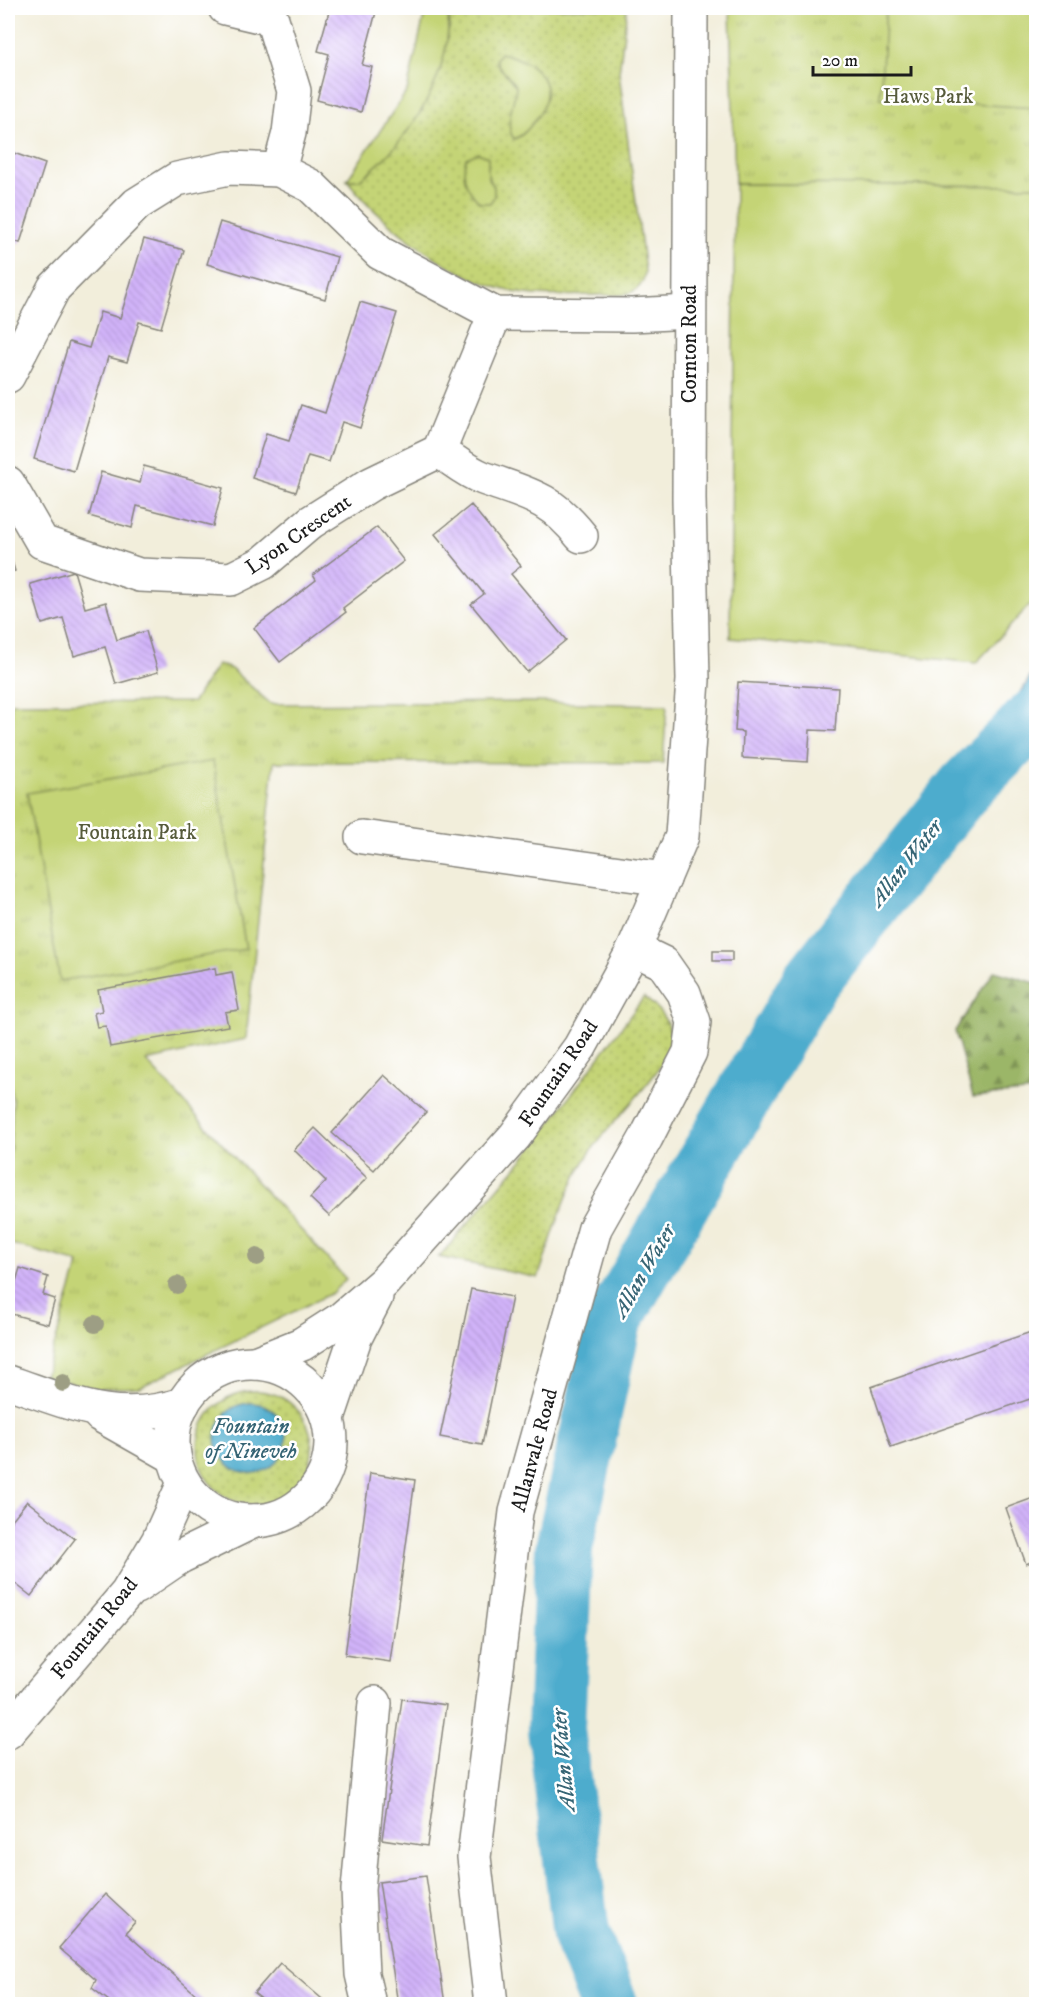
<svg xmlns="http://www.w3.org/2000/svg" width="1044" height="2012" font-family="'IM FELL DW Pica',serif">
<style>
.grass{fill:url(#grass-dots);stroke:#707849;stroke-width:1.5}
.forest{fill:url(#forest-firs);stroke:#5c6942;stroke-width:1.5}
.park{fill:url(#park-tufts);stroke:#707849;stroke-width:1.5}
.garden{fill:#c4d476;stroke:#707849;stroke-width:1.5}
.water{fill:#4eaccd;stroke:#356474;stroke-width:1.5}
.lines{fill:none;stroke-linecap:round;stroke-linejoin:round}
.river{stroke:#4eaccd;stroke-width:58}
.building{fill:url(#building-back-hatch)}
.minor-casing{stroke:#87857c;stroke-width:36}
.major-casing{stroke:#87857c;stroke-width:36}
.minor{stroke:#fff;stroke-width:33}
.major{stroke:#fff;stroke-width:33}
.tree{fill:#9d9e84}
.labels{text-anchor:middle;stroke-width:5;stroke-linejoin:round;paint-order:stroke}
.park-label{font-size:21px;fill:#575c3c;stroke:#fff}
.street-label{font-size:21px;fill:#1c1c1c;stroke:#fff}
.water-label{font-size:22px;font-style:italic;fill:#356474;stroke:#fff}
</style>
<defs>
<pattern id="grass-dots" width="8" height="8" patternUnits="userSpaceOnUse" patternTransform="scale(1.5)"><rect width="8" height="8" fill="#c4d476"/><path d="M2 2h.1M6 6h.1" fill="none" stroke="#a8b566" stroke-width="1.8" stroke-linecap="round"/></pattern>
<pattern id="forest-firs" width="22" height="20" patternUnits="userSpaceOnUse" patternTransform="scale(1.5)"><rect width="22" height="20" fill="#9bb667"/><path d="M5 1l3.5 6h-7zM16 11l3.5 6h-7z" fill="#7e9354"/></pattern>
<pattern id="park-tufts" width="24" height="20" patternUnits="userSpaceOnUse" patternTransform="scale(1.5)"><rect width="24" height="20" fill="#c4d476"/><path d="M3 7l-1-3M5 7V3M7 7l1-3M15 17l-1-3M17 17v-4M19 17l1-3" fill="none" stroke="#a8b566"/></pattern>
<pattern id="building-back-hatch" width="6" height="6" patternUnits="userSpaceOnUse" patternTransform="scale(1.5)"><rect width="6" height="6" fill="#d1b3f9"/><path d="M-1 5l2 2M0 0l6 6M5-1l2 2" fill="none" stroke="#b399d5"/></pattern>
</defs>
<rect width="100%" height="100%" fill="#fff"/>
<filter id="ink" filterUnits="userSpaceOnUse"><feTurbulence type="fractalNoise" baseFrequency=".0167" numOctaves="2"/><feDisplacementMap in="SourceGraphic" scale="12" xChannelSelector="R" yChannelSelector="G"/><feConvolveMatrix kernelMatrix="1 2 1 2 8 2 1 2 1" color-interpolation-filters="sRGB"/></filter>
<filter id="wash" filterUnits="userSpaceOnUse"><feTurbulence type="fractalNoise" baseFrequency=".008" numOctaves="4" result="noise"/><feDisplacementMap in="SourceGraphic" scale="24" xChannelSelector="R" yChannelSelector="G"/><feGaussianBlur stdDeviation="1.35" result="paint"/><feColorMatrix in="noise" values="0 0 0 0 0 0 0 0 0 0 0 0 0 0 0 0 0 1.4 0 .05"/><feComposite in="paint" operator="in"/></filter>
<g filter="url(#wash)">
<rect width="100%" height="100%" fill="#f2eedb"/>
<!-- grass -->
<g class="grass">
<path d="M448,8H627L619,73L645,271C643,297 620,296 599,295C575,295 550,297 526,294C463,286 385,229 347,180H359L370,172L422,110L450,26Z"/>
<path d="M644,997C657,1007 672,1023 671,1042C670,1066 612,1122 596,1144C567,1182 554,1233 538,1278L439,1257L523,1159Z"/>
<circle cx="255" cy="1448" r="57"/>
</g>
<!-- forest -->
<polygon class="forest" points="994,971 1036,983 1036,1091 973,1097 955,1031"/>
<!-- park -->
<g class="park">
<polygon points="730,8 1036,8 1036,186 735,184"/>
<polygon points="218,664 231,669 271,704 530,702 667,705 663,763 274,762 246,1039 146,1061 346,1279 332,1293 140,1387 97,1389 45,1376 79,1263 8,1243 8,1181 13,1101 8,1080 8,747 10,742 11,703 193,702"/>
</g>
<!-- garden -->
<g class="garden">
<path d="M426,8H448C453,74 411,141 359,180H347L407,91Z"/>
<polygon points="886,8 1036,8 1036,108 880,98"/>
<path d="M500,53C536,61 562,84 535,120C529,128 523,136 514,139C503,124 515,103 516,86L498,65L496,59Z"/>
<path d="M478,153L488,157V177L494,187V197L490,203H480C466,189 461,177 466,158Z"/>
<polygon points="735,184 1036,186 1036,598 976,663 730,638"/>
<polygon points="213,761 246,949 60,981 27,793"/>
</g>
<!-- water -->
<g class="water">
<polygon points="1036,667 1036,723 965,787"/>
<circle cx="251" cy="1438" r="35"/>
</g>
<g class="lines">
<!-- river -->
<polyline class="river" points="609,2004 581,1934 556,1729 564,1548 613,1321 810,982 965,787 1036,716"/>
</g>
<g id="blocks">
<!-- building -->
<g class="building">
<polygon points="330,8 357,8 376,12 362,65 372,67 361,112 317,100 329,54 318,51"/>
<polygon points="8,151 45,164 20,243 8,239"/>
<polygon points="220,222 337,257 325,299 207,264"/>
<polygon points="144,239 184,250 161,328 139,322 127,362 108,357 74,471 34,459 69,342 89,348 100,312 120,318"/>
<polygon points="360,302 397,313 360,428 342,422 329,462 308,456 296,492 252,478 266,434 289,441 301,405 325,413"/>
<polygon points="144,466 223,488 213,526 137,506 132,528 89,516 101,472 140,483"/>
<polygon points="471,505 521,566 511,574 566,640 527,672 471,604 484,594 435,534"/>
<polygon points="377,527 404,561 343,608 346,612 280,662 254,628 316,580 313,575"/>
<polygon points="8,548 15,571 8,573"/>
<polygon points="74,571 85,608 106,602 117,640 146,631 158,672 116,684 105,647 74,656 63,618 42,624 30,584"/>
<polygon points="738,682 838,688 835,731 810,730 808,762 742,758 743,732 735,731"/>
<rect x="713" y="951" width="19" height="10"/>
<polygon points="215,968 216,975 232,972 239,1010 225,1012 228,1026 110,1047 106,1026 97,1027 94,1013 102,1011 98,990"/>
<polygon points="384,1075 426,1112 374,1170 332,1133"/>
<polygon points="315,1128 367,1178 329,1216 310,1198 326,1181 294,1150"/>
<polygon points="20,1268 48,1277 43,1295 55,1299 48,1324 8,1313 8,1286 14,1288"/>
<polygon points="471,1289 512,1297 482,1445 440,1437"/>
<polygon points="1031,1332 1036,1348 1036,1397 891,1447 871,1387"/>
<polygon points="370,1473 415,1480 390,1662 345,1655"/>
<polygon points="1036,1497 1036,1560 1026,1564 1006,1508"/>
<polygon points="27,1501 75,1539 31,1596 8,1578 8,1525"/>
<polygon points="402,1699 446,1705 427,1846 382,1839"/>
<polygon points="426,1876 445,2004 398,2004 379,1882"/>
<polygon points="105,1894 135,1922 126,1933 207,2004 113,2004 92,1988 96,1980 59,1948"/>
<polygon points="280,1963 328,2004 268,2004 254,1993"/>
</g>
</g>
</g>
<g filter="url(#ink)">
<use href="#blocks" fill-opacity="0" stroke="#87857c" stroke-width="1.5"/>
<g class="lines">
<!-- minor casing -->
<g class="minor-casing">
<g id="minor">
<polyline points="225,8 272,19 294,91 289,133 279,170"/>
<polyline points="8,376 54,288 137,204 177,179 229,168 279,170 311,186 380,253 495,314 632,315 689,312"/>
<path d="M439,451C453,460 467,472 483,478C527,494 549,496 581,536"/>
<polyline points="8,483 42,542 139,575 231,579 263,563 311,522 371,484 439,451 495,314"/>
<polyline points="362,837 664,879"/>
<path d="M8,1382C71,1403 116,1426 183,1404"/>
<polyline points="100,1415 174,1457"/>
<polyline points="369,2004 362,1974 358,1890 375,1703"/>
<polyline points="491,2004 474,1857 516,1512 595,1228 646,1138 690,1052 694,1022 684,993 663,963 634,949"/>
</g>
</g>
<!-- major casing -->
<g class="major-casing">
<g id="major">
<polyline points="255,1363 302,1344 341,1319 384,1282 515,1136 580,1047 634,949 682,836 693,680 689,499 691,8"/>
<circle cx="252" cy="1442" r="79"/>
<polyline points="328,1418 355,1338 376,1297"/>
<polyline points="136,1587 180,1557 254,1521"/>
<polyline points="8,1732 127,1593 158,1541 184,1483"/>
</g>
</g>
<!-- minor -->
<use href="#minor" class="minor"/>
<!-- major -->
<use href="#major" class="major"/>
</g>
<!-- trees -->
<g class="tree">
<circle cx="257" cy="1257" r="9"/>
<circle cx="177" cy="1285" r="9"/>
<circle cx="95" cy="1324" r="9"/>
<circle cx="63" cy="1383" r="9"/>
</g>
</g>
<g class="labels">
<!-- park labels -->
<g class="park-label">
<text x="928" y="103">Haws Park</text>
<text x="137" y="839">Fountain Park</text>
</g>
<!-- street labels -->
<g class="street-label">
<text transform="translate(689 344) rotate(-90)" y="7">Cornton Road</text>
<text transform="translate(298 534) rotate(-35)" y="7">Lyon Crescent</text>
<text transform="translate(558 1073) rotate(-56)" y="7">Fountain Road</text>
<text transform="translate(534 1450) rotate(-75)" y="7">Allanvale Road</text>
<text transform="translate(94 1628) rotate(-51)" y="7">Fountain Road</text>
</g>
<!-- water labels -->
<g class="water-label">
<text transform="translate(905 862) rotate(-52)" y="8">Allan Water</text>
<text transform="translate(643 1270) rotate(-60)" y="8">Allan Water</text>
<text x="251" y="1433">Fountain<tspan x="251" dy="25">of Nineveh</tspan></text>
<text transform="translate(562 1760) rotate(-95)" y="8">Allan Water</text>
</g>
</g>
<!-- margin -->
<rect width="1044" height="2012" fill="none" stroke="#fff" stroke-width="30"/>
<!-- scale -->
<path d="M813 66v9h98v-9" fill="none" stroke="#1c1c1c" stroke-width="3"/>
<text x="822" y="66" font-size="18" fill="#1c1c1c" stroke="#ffffff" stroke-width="4.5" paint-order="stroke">20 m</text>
</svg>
